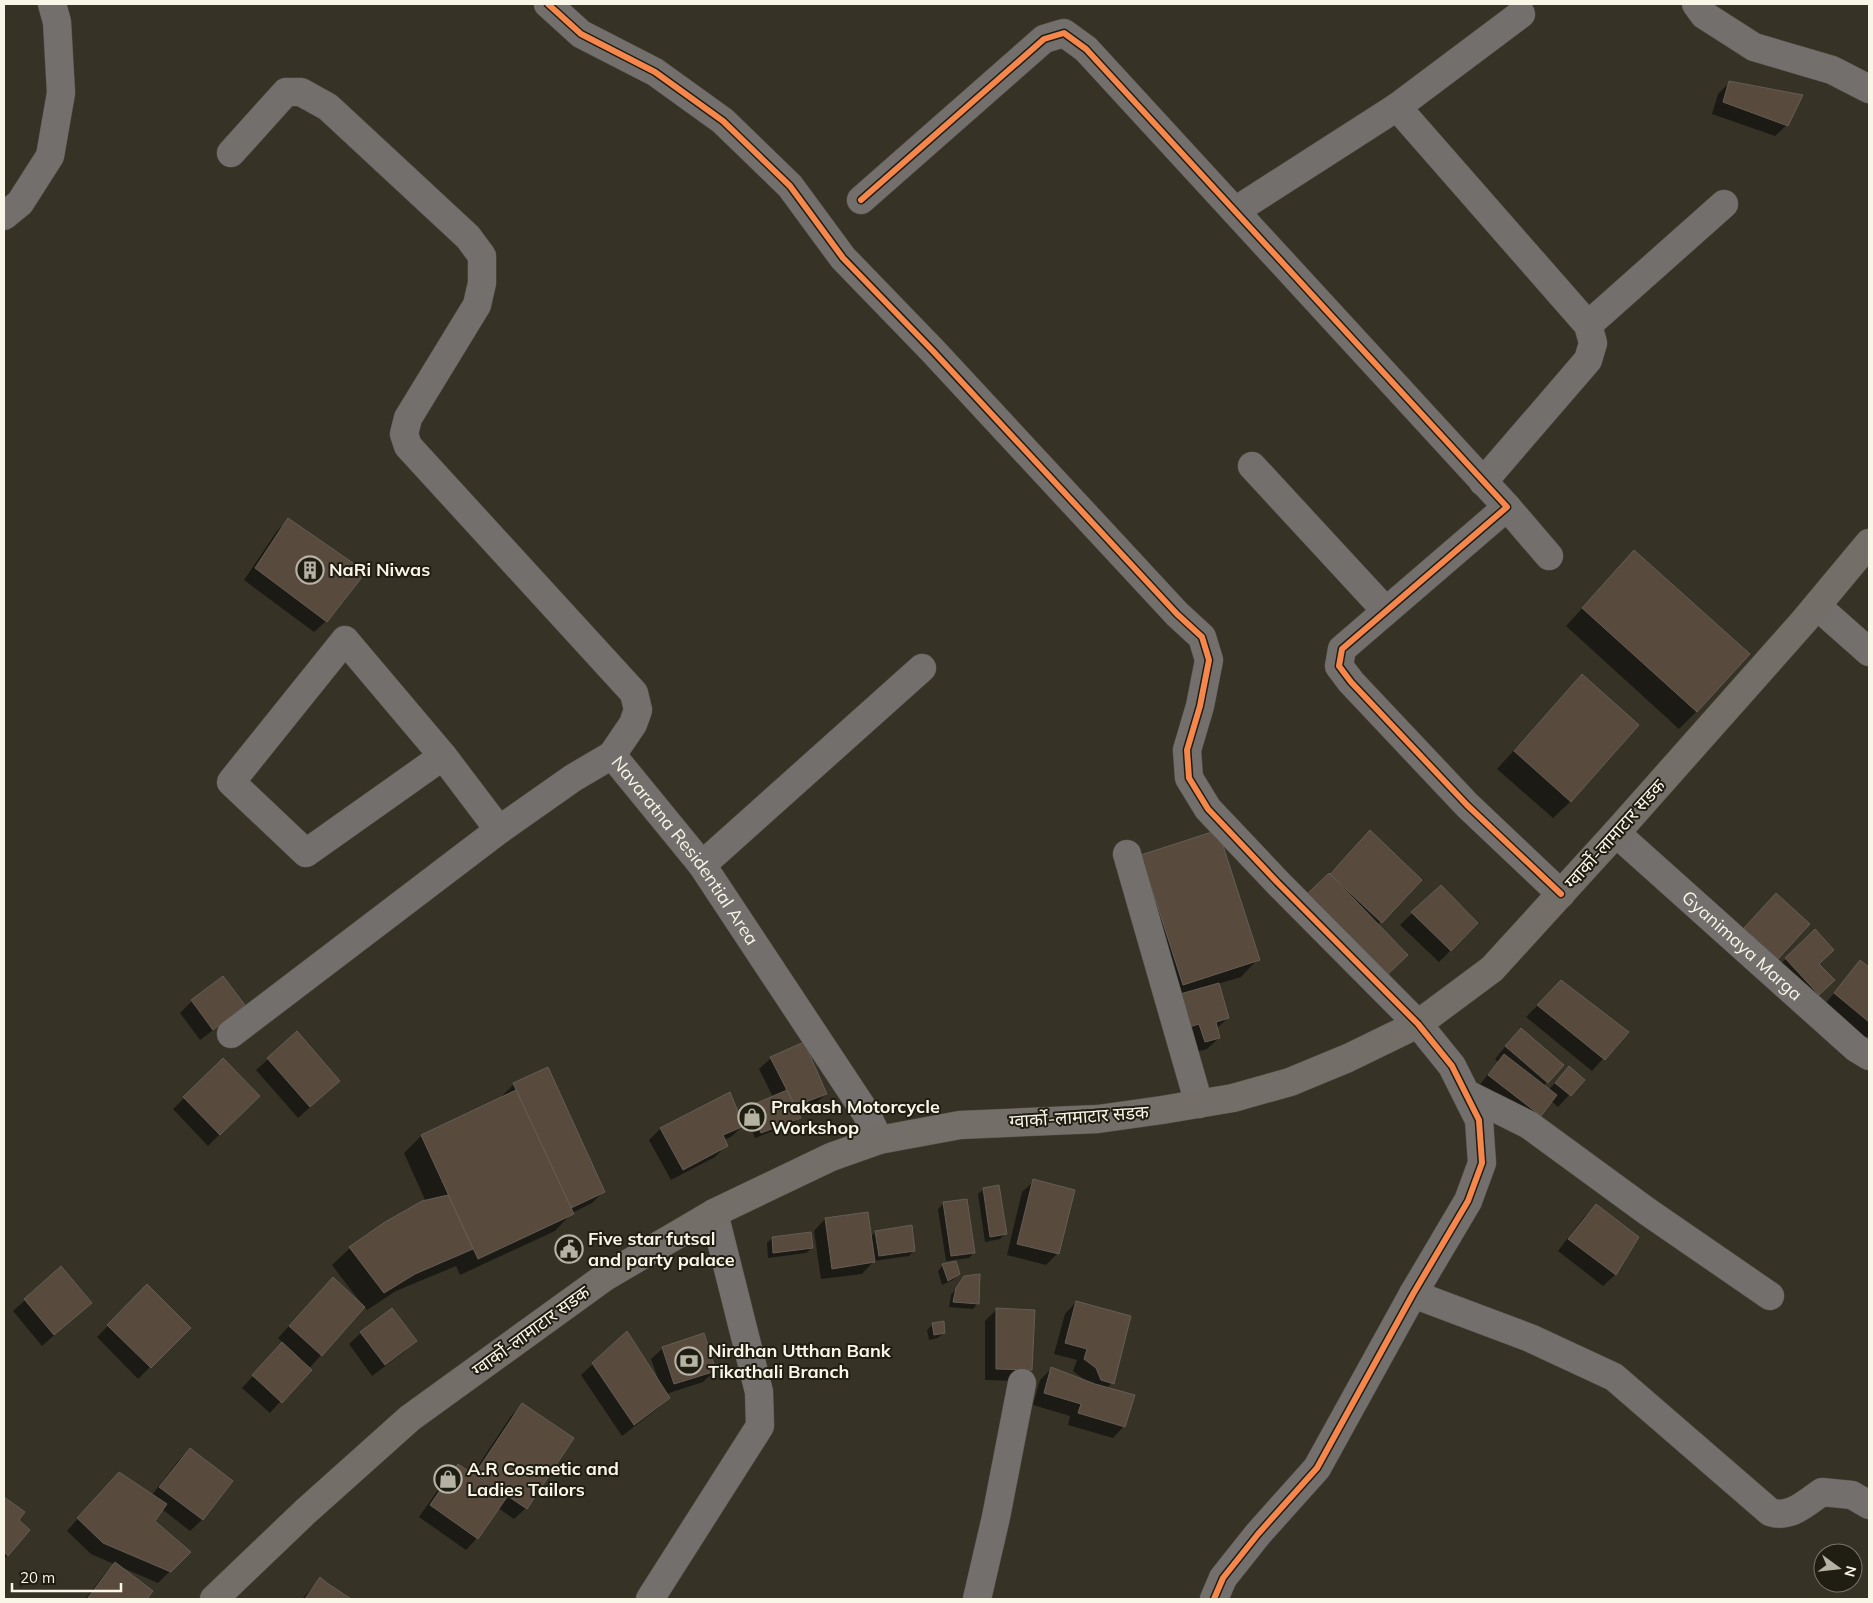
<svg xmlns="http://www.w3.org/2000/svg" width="1873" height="1603" font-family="Mulish,'Noto Sans Devanagari',sans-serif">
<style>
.shadow{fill:#0007}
.building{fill:#584b3e;stroke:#645d55}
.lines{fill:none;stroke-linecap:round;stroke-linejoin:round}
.minor-casing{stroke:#545047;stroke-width:29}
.major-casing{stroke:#545047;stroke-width:29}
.minor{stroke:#736f6d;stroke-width:28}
.major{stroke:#746e69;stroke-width:28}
.cycleway-casing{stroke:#201d13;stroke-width:9}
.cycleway{stroke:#f5874c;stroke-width:6}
.labels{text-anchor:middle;stroke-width:4;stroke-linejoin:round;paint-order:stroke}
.poi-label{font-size:18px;font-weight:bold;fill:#f9f5e7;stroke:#201d13;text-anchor:start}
.street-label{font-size:18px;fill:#f9f5e7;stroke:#201d13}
</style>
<rect width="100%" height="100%" fill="#363226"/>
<!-- shadow -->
<g class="shadow">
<polygon points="1729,83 1787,125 1775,136 1712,114 1718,94"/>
<polygon points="289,519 326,621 314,632 244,580 277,531"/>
<polygon points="1634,552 1697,711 1679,729 1566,626"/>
<polygon points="1582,676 1571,801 1553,818 1497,769"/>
<polygon points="1370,832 1420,880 1377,925 1294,909"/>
<polygon points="1141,856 1258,959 1241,977 1218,984 1228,1018 1216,1029 1219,1038 1207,1049 1193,1053"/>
<polygon points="1441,886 1451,950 1439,962 1400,925"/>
<polygon points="1765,906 1808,924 1765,970 1734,940"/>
<polygon points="1786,959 1818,964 1822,991 1807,1005 1774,970"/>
<polygon points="1861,962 1869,969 1869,1035 1865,1039 1824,1005"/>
<polygon points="223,977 244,1005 232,1016 200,1040 180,1013 192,1001"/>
<polygon points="1561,982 1627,1032 1592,1071 1526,1017"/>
<polygon points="297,1033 327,1092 298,1118 256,1070"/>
<polygon points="1509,1042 1547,1082 1543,1086 1548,1090 1558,1080 1583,1080 1558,1107 1551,1101 1529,1127 1478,1087 1498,1062 1495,1059"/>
<polygon points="771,1058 826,1094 814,1105 799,1111 787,1087 785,1088 799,1118 794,1123 755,1138 745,1112 751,1107 773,1097 759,1069"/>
<polygon points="223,1060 258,1096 208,1146 173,1109"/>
<polygon points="514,1084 604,1191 592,1203 572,1213 555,1231 460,1275 456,1266 396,1291 367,1310 364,1306 270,1413 242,1388 283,1343 278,1338 333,1278 360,1304 361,1303 332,1265 350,1248 426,1202 404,1153 421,1136 503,1097 502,1096"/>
<polygon points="730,1093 743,1126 731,1137 724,1140 726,1146 715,1157 671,1180 649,1140 660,1129"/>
<polygon points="1034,1181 1058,1253 1046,1265 1007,1255 1022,1192"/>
<polygon points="984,1189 1005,1234 1000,1239 985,1242 978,1194"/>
<polygon points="943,1204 974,1253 969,1258 946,1261 938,1209"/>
<polygon points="1596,1205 1637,1238 1615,1275 1603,1286 1558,1251 1584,1217"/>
<polygon points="825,1219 870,1237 876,1232 914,1250 909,1256 874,1261 862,1274 821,1279 814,1231"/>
<polygon points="772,1238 812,1248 806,1253 768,1258 767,1243"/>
<polygon points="943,1265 958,1274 953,1280 942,1285 938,1271"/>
<polygon points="61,1268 91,1302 42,1346 13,1311"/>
<polygon points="965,1277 978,1303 973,1309 949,1307 951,1295"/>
<polygon points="147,1286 189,1328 138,1379 97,1337"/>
<polygon points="1076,1302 1112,1383 1107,1388 1124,1426 1113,1438 1068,1425 1070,1416 1033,1405 1040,1380 1051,1369 1086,1381 1073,1371 1077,1360 1054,1354 1065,1314"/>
<polygon points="392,1309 415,1341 404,1352 372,1376 349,1344 361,1333"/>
<polygon points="997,1309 1031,1369 1020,1381 985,1380 985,1321"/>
<polygon points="933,1324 944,1332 938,1338 929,1340 927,1330"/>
<polygon points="663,1348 715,1371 703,1382 666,1394 669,1398 657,1409 622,1436 581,1375 593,1364 658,1379 651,1359"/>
<polygon points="522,1405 526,1508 514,1519 498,1508 477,1538 466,1550 419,1517 447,1477 458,1466 472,1475 511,1416"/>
<polygon points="190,1449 232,1481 202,1520 190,1531 162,1509 153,1522 189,1552 158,1583 121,1567 152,1591 146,1599 85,1599 104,1575 114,1564 91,1554 67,1531 107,1485 151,1496 178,1461"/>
<polygon points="4,1498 23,1512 17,1520 8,1555 4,1559"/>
<polygon points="320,1579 349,1599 302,1599"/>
</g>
<!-- building -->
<g class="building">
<polygon points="1729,81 1803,95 1788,126 1723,102"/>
<polygon points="288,518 366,572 327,622 255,568"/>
<polygon points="1634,550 1750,654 1697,712 1582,608"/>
<polygon points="1582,674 1639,725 1571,802 1514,751"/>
<polygon points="1218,830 1260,960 1183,985 1141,855"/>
<polygon points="1370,830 1422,880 1382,923 1330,874"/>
<polygon points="1329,873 1408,955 1384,978 1305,896"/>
<polygon points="1441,885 1478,923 1451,951 1411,912"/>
<polygon points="1776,893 1810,924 1778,959 1744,928"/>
<polygon points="1815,929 1834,950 1819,964 1835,980 1819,995 1785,958"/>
<polygon points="1860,960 1869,967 1869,1022 1834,993"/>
<polygon points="223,976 245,1005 213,1030 191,1000"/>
<polygon points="1561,980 1629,1032 1605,1060 1537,1005"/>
<polygon points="1219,983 1229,1018 1216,1022 1220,1038 1205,1042 1199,1024 1183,1029 1173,996"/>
<polygon points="1521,1028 1564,1065 1548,1083 1505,1046"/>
<polygon points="297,1031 340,1081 310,1107 267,1058"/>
<polygon points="804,1042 827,1094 795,1106 770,1057"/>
<polygon points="1504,1054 1557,1095 1541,1116 1488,1075"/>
<polygon points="223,1058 260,1096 220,1135 183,1097"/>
<polygon points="1569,1066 1585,1080 1571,1096 1555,1083"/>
<polygon points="548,1067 605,1192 571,1208 513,1083"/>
<polygon points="516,1090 574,1214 478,1259 421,1135"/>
<polygon points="787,1090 801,1118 761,1133 750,1106"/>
<polygon points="730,1092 744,1126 723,1135 728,1146 683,1170 660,1128"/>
<polygon points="1033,1179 1075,1190 1059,1254 1017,1244"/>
<polygon points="999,1185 1007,1234 990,1237 983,1188"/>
<polygon points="448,1195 473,1249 415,1274 384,1293 349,1247 385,1222 422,1201"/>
<polygon points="967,1199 975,1253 951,1256 943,1202"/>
<polygon points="1596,1204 1639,1237 1616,1275 1568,1239"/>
<polygon points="868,1212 875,1262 832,1269 825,1218"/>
<polygon points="912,1225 915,1251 879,1256 875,1231"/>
<polygon points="811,1232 813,1248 773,1253 772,1237"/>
<polygon points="956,1261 960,1274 948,1281 942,1264"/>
<polygon points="61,1266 92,1303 54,1335 24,1299"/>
<polygon points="980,1274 979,1304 953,1302 956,1288 964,1276"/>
<polygon points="333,1277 365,1307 322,1356 289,1326"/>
<polygon points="147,1284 191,1328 151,1368 107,1325"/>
<polygon points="1076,1301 1131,1316 1114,1384 1101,1380 1096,1368 1084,1359 1087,1349 1065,1343"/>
<polygon points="392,1308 417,1341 385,1365 360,1332"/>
<polygon points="996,1308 1035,1310 1032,1370 996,1369"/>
<polygon points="944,1321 945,1333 934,1335 932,1323"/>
<polygon points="627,1331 670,1398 634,1425 592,1363"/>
<polygon points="704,1333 716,1371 674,1384 662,1347"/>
<polygon points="282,1342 312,1370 282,1403 252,1375"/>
<polygon points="1051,1367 1095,1384 1135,1395 1125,1427 1078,1413 1081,1404 1044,1393"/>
<polygon points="522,1403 574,1438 527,1509 475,1474"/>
<polygon points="190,1448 233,1481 203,1520 159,1487"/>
<polygon points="458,1464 507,1497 478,1539 430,1505"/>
<polygon points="119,1472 167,1504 155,1521 191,1552 171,1572 103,1543 77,1518"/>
<polygon points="4,1497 25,1512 19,1520 30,1530 8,1556 4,1552"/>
<polygon points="115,1562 153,1591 147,1599 87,1599"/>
<polygon points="320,1577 327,1583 351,1599 305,1599"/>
</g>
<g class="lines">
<!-- minor casing -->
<g class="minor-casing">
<g id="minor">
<polyline points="548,4 581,34 655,72 723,121 790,186 843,258 933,351 1177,614 1202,637 1209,660 1200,706 1187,750 1189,778 1208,809 1278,883 1418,1024 1452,1066 1479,1120 1482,1163 1468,1201 1413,1294 1317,1468 1258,1534 1223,1578 1214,1599"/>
<polyline points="1696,4 1704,15 1754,47 1832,70 1869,89"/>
<polyline points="1397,107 1588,325 1593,343 1588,360 1483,482"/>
<polyline points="231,153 286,92 301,92 328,107 468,237 482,256 482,283 477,305 408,418 404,434 408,446 634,693 638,710 633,724 612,755"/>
<polyline points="861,200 1044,39 1064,33 1086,49 1507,507 1342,649 1339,666 1351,682 1467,805 1561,894"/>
<polyline points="1235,211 1397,107 1521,14"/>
<polyline points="4,216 20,203 50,156 61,93 57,22 52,4"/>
<polyline points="1588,325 1724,204"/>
<polyline points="1252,466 1386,611"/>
<polyline points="1507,507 1549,556"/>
<polyline points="1817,606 1869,652"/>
<path id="s1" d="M443,756L306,853L231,782L345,640L443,756L499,830L573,778L612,755L702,865L866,1113L879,1140"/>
<path id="s2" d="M1616,833L1856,1048L1869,1056"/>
<polyline points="1127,854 1199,1104"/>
<polyline points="702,865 922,668"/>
<polyline points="231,1034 499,830"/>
<polyline points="1467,1094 1529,1125 1648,1212 1770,1296"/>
<path d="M1413,1294L1530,1338L1614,1377L1770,1512C1790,1519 1806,1503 1822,1492L1852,1495L1869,1505"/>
<polyline points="650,1599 760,1426 759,1392 714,1213"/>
<polyline points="977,1599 996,1517 1022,1383"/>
</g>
</g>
<!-- major casing -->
<g class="major-casing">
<polyline id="major" points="214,1599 305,1512 410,1418 605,1277 714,1213 831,1157 879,1140 960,1125 1098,1119 1162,1110 1233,1098 1290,1082 1348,1058 1418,1024 1492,969 1616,833 1804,621 1869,543"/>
</g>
<!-- minor -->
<use href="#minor" class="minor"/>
<!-- major -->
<use href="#major" class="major"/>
<!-- cycleway casing -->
<g class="cycleway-casing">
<g id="cycleway">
<polyline points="548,4 581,34 655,72 723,121 790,186 843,258 933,351 1177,614 1202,637 1209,660 1200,706 1187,750 1189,778 1208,809 1278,883 1418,1024 1452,1066 1479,1120 1482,1163 1468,1201 1413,1294 1317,1468 1258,1534 1223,1578 1214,1599"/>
<polyline points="861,200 1044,39 1064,33 1086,49 1507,507 1342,649 1339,666 1351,682 1467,805 1561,894"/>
</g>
</g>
<!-- cycleway -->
<use href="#cycleway" class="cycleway"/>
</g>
<!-- icons -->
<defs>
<g id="building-ring" transform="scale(1.4375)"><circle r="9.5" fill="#201d13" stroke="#b5b1a3" stroke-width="1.5"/><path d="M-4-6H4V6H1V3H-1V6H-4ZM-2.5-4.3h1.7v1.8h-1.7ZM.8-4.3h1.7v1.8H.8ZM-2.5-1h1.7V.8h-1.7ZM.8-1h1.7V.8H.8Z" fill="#b5b1a3"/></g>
<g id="shop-ring" transform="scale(1.4375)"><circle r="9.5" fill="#201d13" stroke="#b5b1a3" stroke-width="1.5"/><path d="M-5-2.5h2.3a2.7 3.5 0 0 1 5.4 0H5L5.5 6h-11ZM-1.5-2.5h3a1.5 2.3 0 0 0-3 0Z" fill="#b5b1a3"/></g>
<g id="civic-ring" transform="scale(1.4375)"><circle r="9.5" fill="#201d13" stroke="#b5b1a3" stroke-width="1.5"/><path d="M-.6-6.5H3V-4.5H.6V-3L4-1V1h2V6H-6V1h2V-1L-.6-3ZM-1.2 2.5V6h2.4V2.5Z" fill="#b5b1a3"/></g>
<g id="bank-ring" transform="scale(1.4375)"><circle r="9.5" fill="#201d13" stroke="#b5b1a3" stroke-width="1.5"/><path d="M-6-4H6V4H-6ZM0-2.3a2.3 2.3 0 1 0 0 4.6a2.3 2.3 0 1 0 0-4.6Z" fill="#b5b1a3"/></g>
</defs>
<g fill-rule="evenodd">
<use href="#building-ring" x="310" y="570"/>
<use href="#shop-ring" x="752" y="1117"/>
<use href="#civic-ring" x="569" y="1249"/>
<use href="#bank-ring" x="689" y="1361"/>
<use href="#shop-ring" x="448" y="1479"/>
</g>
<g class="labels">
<!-- poi labels -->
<g class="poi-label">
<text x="329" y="576">NaRi Niwas</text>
<text x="771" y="1113">Prakash Motorcycle<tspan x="771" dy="21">Workshop</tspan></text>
<text x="588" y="1245">Five star futsal<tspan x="588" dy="21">and party palace</tspan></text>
<text x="708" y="1357">Nirdhan Utthan Bank<tspan x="708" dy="21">Tikathali Branch</tspan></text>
<text x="467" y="1475">A.R Cosmetic and<tspan x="467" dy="21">Ladies Tailors</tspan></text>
</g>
<!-- street labels -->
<g class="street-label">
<text transform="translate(1615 834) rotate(-48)" y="6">ग्वार्को-लामाटार सडक</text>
<text dy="6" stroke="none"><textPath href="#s1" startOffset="954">Navaratna Residential Area</textPath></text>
<text dy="6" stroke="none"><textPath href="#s2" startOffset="169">Gyanimaya Marga</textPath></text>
<text transform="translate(1079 1117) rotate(-4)" y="6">ग्वार्को-लामाटार सडक</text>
<text transform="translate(531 1331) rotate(-36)" y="6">ग्वार्को-लामाटार सडक</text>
</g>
</g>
<!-- border -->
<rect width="1873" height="1603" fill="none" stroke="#f9f5e7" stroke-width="10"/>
<!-- north arrow -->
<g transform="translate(1838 1568) rotate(105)"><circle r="24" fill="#201d13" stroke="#777368"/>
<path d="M0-4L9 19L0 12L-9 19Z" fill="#b5b1a3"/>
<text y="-8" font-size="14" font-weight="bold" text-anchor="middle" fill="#f9f5e7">N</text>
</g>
<!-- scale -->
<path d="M12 1583v8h109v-8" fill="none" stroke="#f9f5e7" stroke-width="2.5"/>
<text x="20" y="1583" font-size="15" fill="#f9f5e7" stroke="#201d13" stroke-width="4" paint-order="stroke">20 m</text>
</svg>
